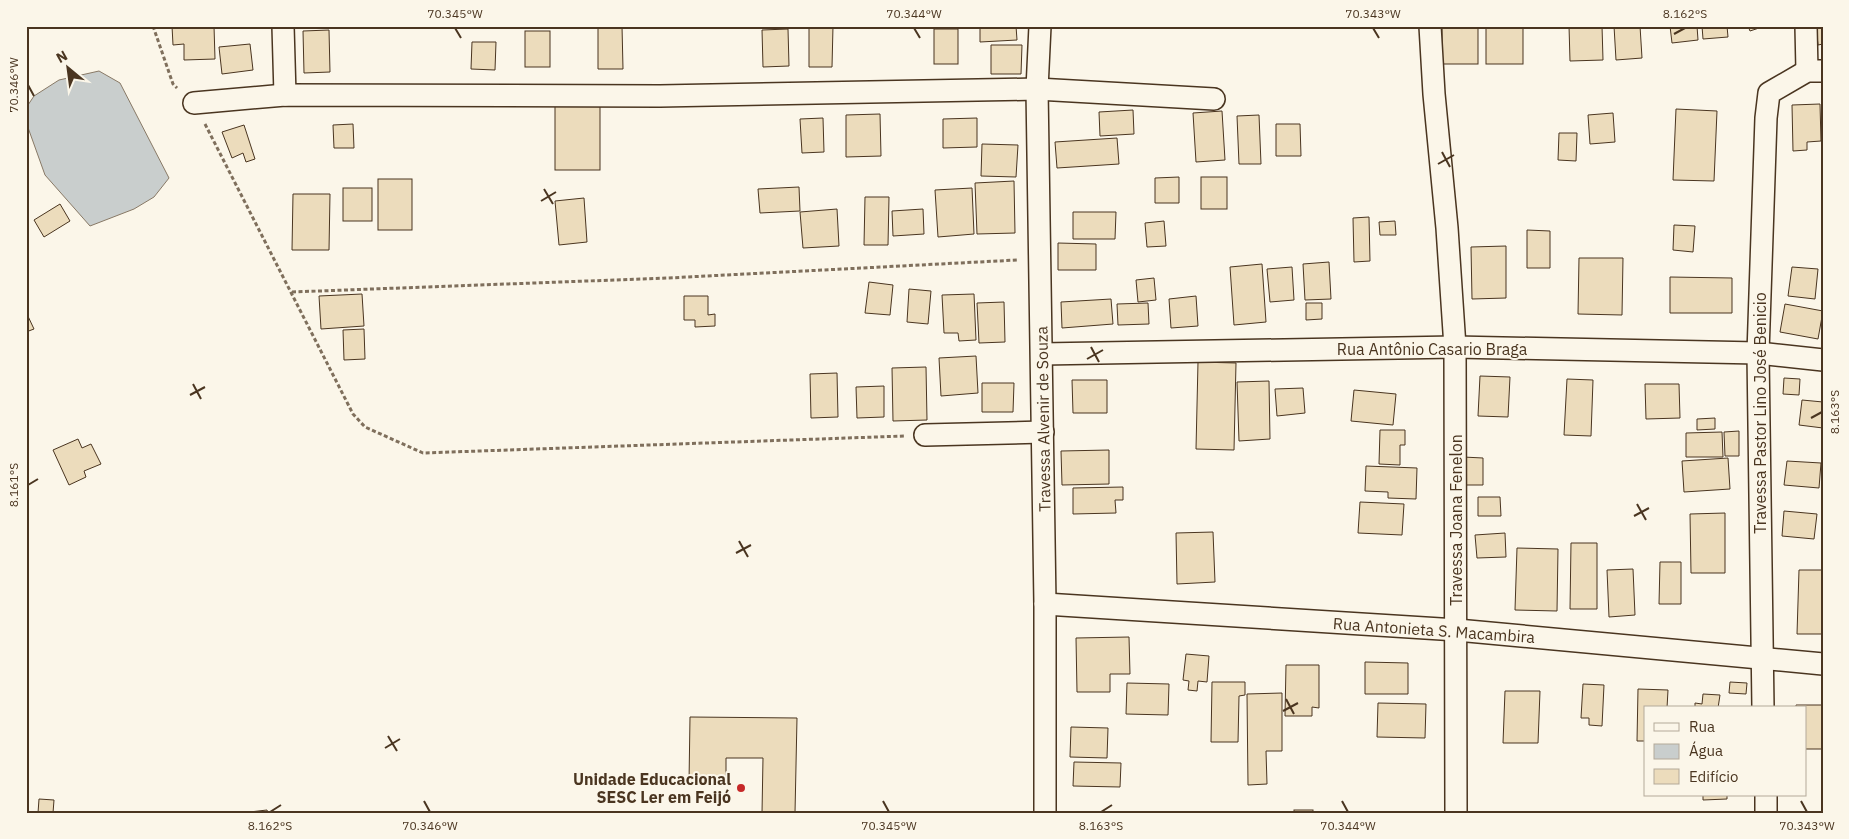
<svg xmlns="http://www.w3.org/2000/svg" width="1849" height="839" font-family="'IBM Plex Sans',sans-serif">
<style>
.water{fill:#c9cecd;stroke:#887966}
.building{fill:#ecdcbc;stroke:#4a3520}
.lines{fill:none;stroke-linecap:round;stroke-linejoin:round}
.street-casing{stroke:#4a3520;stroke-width:24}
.path{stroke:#7f6f5c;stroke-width:3;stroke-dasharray:4 2.5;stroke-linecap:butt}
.street{stroke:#fbf6e9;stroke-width:21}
.ticks{fill:none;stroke:#4a3520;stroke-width:2}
.poi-dot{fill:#c62828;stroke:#fbf6e9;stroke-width:2}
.labels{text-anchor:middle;stroke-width:4;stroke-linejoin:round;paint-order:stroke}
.street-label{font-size:16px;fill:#4a3520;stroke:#fbf6e9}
.poi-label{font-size:16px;font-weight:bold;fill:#4a3520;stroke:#fbf6e9;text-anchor:end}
.neatline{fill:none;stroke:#4a3520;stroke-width:2}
.ticks-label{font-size:12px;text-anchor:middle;fill:#4a3520}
</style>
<rect width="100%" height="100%" fill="#fbf6e9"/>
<!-- water -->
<polygon class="water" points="99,71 120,83 169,178 154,197 134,209 90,226 45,175 26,122 26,108 34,96 59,80"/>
<!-- building -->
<g class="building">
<polygon points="172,26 214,26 215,59 184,60 184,44 173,45"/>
<polygon points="598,26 622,26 623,69 598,69"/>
<polygon points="809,26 833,26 832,67 809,67"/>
<polygon points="980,26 1016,26 1017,40 980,42"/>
<rect x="1442" y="26" width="36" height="38"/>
<rect x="1486" y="26" width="37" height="38"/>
<polygon points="1569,26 1602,26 1603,60 1570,61"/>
<polygon points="1614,26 1640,26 1642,58 1616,60"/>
<polygon points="1670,26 1697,26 1698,40 1672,43"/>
<polygon points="1702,26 1727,26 1728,37 1703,39"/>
<polygon points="1748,26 1765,26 1750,31"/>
<polygon points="1816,26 1823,26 1823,44 1818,45"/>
<polygon points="788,29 789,66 763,67 762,30"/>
<rect x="934" y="29" width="24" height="35"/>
<polygon points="329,30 330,72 304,73 303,31"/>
<rect x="525" y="31" width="25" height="36"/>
<polygon points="472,42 496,42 495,70 471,69"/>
<polygon points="250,44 253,70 222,74 219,47"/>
<polygon points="991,45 1022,45 1021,74 991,74"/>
<rect x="555" y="103" width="45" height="67"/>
<polygon points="1820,104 1821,141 1807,142 1807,150 1793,151 1792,105"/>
<polygon points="1676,109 1717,111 1714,181 1673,180"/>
<polygon points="1133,110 1134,134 1100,136 1099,112"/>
<polygon points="1222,111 1225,160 1196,162 1193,113"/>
<polygon points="1613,113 1615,142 1590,144 1588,115"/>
<polygon points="880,114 881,156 846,157 846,115"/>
<polygon points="1259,115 1261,164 1239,164 1237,116"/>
<polygon points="823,118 824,152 802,153 800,119"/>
<polygon points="977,118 977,147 943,148 943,119"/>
<polygon points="353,124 354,148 334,148 333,125"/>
<polygon points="1276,124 1300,124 1301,156 1276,156"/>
<polygon points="244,125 255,159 246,162 243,153 232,158 222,132"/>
<polygon points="1559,133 1577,133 1576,161 1558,160"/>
<polygon points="1117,138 1119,164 1057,168 1055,142"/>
<polygon points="982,144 1018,145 1016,177 981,176"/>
<polygon points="1179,177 1179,203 1155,203 1155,178"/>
<rect x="1201" y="177" width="26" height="32"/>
<rect x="378" y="179" width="34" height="51"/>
<polygon points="1014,181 1015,233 977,234 975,183"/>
<polygon points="799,187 800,211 760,213 758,189"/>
<rect x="343" y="188" width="29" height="33"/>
<polygon points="972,188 974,234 938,237 935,190"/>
<polygon points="293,194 330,194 329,250 292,250"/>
<polygon points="865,197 889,197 888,245 864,245"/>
<polygon points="584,198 587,242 559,245 555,201"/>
<polygon points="60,204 70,221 44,237 34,220"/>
<polygon points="837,209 839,246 803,248 800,212"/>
<polygon points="923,209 924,234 893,236 892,211"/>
<polygon points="1073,212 1116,212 1115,239 1073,239"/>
<polygon points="1369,217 1370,261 1354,262 1353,218"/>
<polygon points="1164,221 1166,246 1147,247 1145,223"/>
<polygon points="1395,221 1396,235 1380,235 1379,222"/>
<polygon points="1674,225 1695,226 1693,252 1673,250"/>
<polygon points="1527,230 1550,231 1550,268 1527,268"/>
<polygon points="1058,243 1096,244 1096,270 1058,270"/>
<polygon points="1506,246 1506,298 1472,299 1471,247"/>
<polygon points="1579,258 1623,258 1622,315 1578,314"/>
<polygon points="1329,262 1331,299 1305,300 1303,264"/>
<polygon points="1262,264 1266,322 1234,325 1230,267"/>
<polygon points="1292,267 1294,300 1270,302 1267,269"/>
<polygon points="1792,267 1818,269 1815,299 1788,296"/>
<polygon points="1670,277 1732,278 1732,313 1670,313"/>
<polygon points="1154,278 1156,300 1138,302 1136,280"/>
<polygon points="869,282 893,285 890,315 865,313"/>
<polygon points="909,289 931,291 928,324 907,322"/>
<polygon points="362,294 364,326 321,329 319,296"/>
<polygon points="974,294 976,340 959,341 958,333 944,333 942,295"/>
<polygon points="684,296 708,296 708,315 715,314 715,326 695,327 695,320 684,320"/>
<polygon points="1196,296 1198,326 1171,328 1169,299"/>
<polygon points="1111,299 1113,324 1062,328 1061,302"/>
<polygon points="1004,302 1005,342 979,343 977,303"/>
<polygon points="1148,303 1149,324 1118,325 1117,304"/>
<polygon points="1306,303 1322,303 1322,319 1306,320"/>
<polygon points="1785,304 1823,311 1818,339 1780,332"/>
<polygon points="26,312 34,329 26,332"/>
<polygon points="364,329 365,359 344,360 343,330"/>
<polygon points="976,356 978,393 941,396 939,358"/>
<polygon points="1198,362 1236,363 1234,450 1196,449"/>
<polygon points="926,367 927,420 893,421 892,368"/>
<polygon points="837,373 838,417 811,418 810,374"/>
<polygon points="1480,376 1510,377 1508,417 1478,416"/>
<polygon points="1784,378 1800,379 1799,395 1783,394"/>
<polygon points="1567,379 1593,380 1591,436 1564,435"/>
<polygon points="1072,380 1107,380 1107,413 1073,413"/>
<polygon points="1269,381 1270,439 1239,441 1237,382"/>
<polygon points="982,383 1014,383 1013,412 982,412"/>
<polygon points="1645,384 1679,384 1680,418 1646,419"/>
<polygon points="884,386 884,417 857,418 856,387"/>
<polygon points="1303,388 1305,413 1277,416 1275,389"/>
<polygon points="1354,390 1396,394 1393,425 1351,421"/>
<polygon points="1802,400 1823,402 1823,428 1799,425"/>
<polygon points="1715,418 1715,429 1697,430 1697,419"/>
<polygon points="1380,430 1405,430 1405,445 1400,445 1400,465 1379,464"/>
<polygon points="1739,431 1739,456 1725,456 1724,432"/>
<polygon points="1722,432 1723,457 1686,457 1686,433"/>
<polygon points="78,439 82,448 91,444 101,464 84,471 86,477 69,485 53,450"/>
<polygon points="1109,450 1109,484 1062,485 1061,451"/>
<polygon points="1463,457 1483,458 1483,485 1462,485"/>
<polygon points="1728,458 1730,489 1684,492 1682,461"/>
<polygon points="1787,461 1821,463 1819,488 1784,485"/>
<polygon points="1366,466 1417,468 1416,499 1388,498 1388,492 1365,491"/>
<polygon points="1123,487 1123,500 1115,500 1116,513 1073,514 1073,488"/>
<polygon points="1478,497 1500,497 1501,516 1478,516"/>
<polygon points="1360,502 1404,504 1402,535 1358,533"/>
<polygon points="1784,511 1817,514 1814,539 1782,536"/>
<polygon points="1725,513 1725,573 1691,573 1690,514"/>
<polygon points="1213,532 1215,582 1177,584 1176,533"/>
<polygon points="1505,533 1506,557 1477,558 1475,535"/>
<polygon points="1571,543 1597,543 1597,609 1570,609"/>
<polygon points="1517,548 1558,549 1557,611 1515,610"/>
<polygon points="1660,562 1681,562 1681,604 1659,604"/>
<polygon points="1633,569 1635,615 1609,617 1607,570"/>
<polygon points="1799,570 1823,570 1823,634 1797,634"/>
<polygon points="1129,637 1130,674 1110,674 1110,692 1077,692 1076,638"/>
<polygon points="1186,654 1209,656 1207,682 1198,681 1197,691 1188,690 1189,681 1183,680"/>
<polygon points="1365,662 1408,663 1408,694 1365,694"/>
<polygon points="1286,665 1319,665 1319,708 1312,707 1312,716 1285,716"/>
<polygon points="1212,682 1245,682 1245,695 1239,696 1238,742 1211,742"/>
<polygon points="1730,682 1747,683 1746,694 1729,693"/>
<polygon points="1127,683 1169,684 1168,715 1126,714"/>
<polygon points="1583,684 1604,685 1602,726 1589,725 1589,718 1581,718"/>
<polygon points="1638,689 1668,690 1667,708 1645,708 1645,741 1637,741"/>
<polygon points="1505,691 1540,691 1538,743 1503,743"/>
<polygon points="1282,693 1282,751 1266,751 1267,784 1248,785 1247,694"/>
<polygon points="1703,694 1720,695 1718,708 1695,708 1695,703 1702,704"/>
<polygon points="1378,703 1426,704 1425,738 1377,737"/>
<polygon points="1796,705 1823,705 1823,749 1805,749 1805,708 1796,708"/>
<polygon points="690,717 797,718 795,813 762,813 763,758 726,758 726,784 689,783"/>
<polygon points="1071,727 1108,728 1107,758 1070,757"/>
<polygon points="1074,762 1121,763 1120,787 1073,786"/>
<polygon points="1703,795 1727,795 1727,799 1703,800"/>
<polygon points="39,799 54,800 53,813 38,813"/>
<polygon points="267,810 268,813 241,813"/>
<rect x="1294" y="810" width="19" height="3"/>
</g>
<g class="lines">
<!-- street casing -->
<g class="street-casing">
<g id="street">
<polyline points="283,26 285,95"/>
<polyline points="1040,26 1037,89 1045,604 1045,813"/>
<polyline points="1430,26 1434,94 1447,228 1455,347 1456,813"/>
<polyline points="1806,26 1807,71"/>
<polyline points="194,103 285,95 660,96 1037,89 1214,99"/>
<polyline points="1042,354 1455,347 1758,353 1823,360"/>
<polyline points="925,435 1043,432"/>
<polyline points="1045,604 1457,630 1823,664"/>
<polyline points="1763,708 1758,353 1766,118 1769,93 1807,71 1823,71"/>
<polyline points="1766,795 1766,813"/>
</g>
</g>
<!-- path -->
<g class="path">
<polyline points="153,26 173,84 177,88"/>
<polyline points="205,124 353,414 365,427 423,453 904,436"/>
<polyline points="292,292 668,278 1017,260"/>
</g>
<!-- street -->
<use href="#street" class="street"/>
</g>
<!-- ticks -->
<path class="ticks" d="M455,28L461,38M914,28L920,38M1373,28L1379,38M1674,34L1685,28M28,85L34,96M1442,152L1450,167M1438,164L1454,155M544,189L553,204M541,201L556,192M1091,347L1099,362M1087,359L1103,350M193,384L201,399M190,395L205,387M1811,418L1822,412M28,485L38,479M1637,504L1646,520M1634,516L1649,508M739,541L748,557M736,553L751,545M1286,699L1294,714M1283,711L1298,703M388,736L397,751M385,748L400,739M424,801L430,812M883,801L889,812M1342,801L1348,812M1801,801L1807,812M270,812L281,805M1101,812L1112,805"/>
<!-- markers -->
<circle class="poi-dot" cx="741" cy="788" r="5"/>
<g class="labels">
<!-- street labels -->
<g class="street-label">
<text x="1432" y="355">Rua Antônio Casario Braga</text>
<text transform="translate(1760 413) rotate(-90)" y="6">Travessa Pastor Lino José Benicio</text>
<text transform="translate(1043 419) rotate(-91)" y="6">Travessa Alvenir de Souza</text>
<text transform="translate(1456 520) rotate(-90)" y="6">Travessa Joana Fenelon</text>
<text transform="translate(1434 630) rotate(4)" y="6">Rua Antonieta S. Macambira</text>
</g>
<!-- poi labels -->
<g class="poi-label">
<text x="731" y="785">Unidade Educacional<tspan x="731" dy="18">SESC Ler em Feijó</tspan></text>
</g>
</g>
<!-- border -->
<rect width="1849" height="839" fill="none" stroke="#fbf6e9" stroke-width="55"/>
<!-- legend -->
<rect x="1644" y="706" width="162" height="90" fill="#fbf6e9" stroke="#b4a999"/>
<rect x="1654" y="723" width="25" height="8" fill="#fbf6e9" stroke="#b4a999"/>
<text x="1689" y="732" font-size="15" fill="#4a3520">Rua</text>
<rect x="1654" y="744" width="25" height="15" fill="#c9cecd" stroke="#b4a999"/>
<text x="1689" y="756" font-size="15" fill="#4a3520">Água</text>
<rect x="1654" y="769" width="25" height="15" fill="#ecdcbc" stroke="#b4a999"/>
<text x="1689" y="782" font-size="15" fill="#4a3520">Edifício</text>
<!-- north arrow -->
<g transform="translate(68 68) rotate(331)" stroke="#fbf6e9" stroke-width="4" paint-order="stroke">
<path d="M0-4L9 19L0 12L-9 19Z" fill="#4a3520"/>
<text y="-8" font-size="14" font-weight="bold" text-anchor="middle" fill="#4a3520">N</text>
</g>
<rect x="28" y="28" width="1794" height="784" class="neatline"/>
<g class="ticks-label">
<text x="455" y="18">70.345°W</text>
<text x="914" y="18">70.344°W</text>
<text x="1373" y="18">70.343°W</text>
<text x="1685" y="18">8.162°S</text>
<text transform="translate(14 85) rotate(-90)" y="4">70.346°W</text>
<text transform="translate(1835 412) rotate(-90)" y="4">8.163°S</text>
<text transform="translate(14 485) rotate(-90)" y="4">8.161°S</text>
<text x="270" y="830">8.162°S</text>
<text x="430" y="830">70.346°W</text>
<text x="889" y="830">70.345°W</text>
<text x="1101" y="830">8.163°S</text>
<text x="1348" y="830">70.344°W</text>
<text x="1807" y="830">70.343°W</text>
</g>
</svg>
